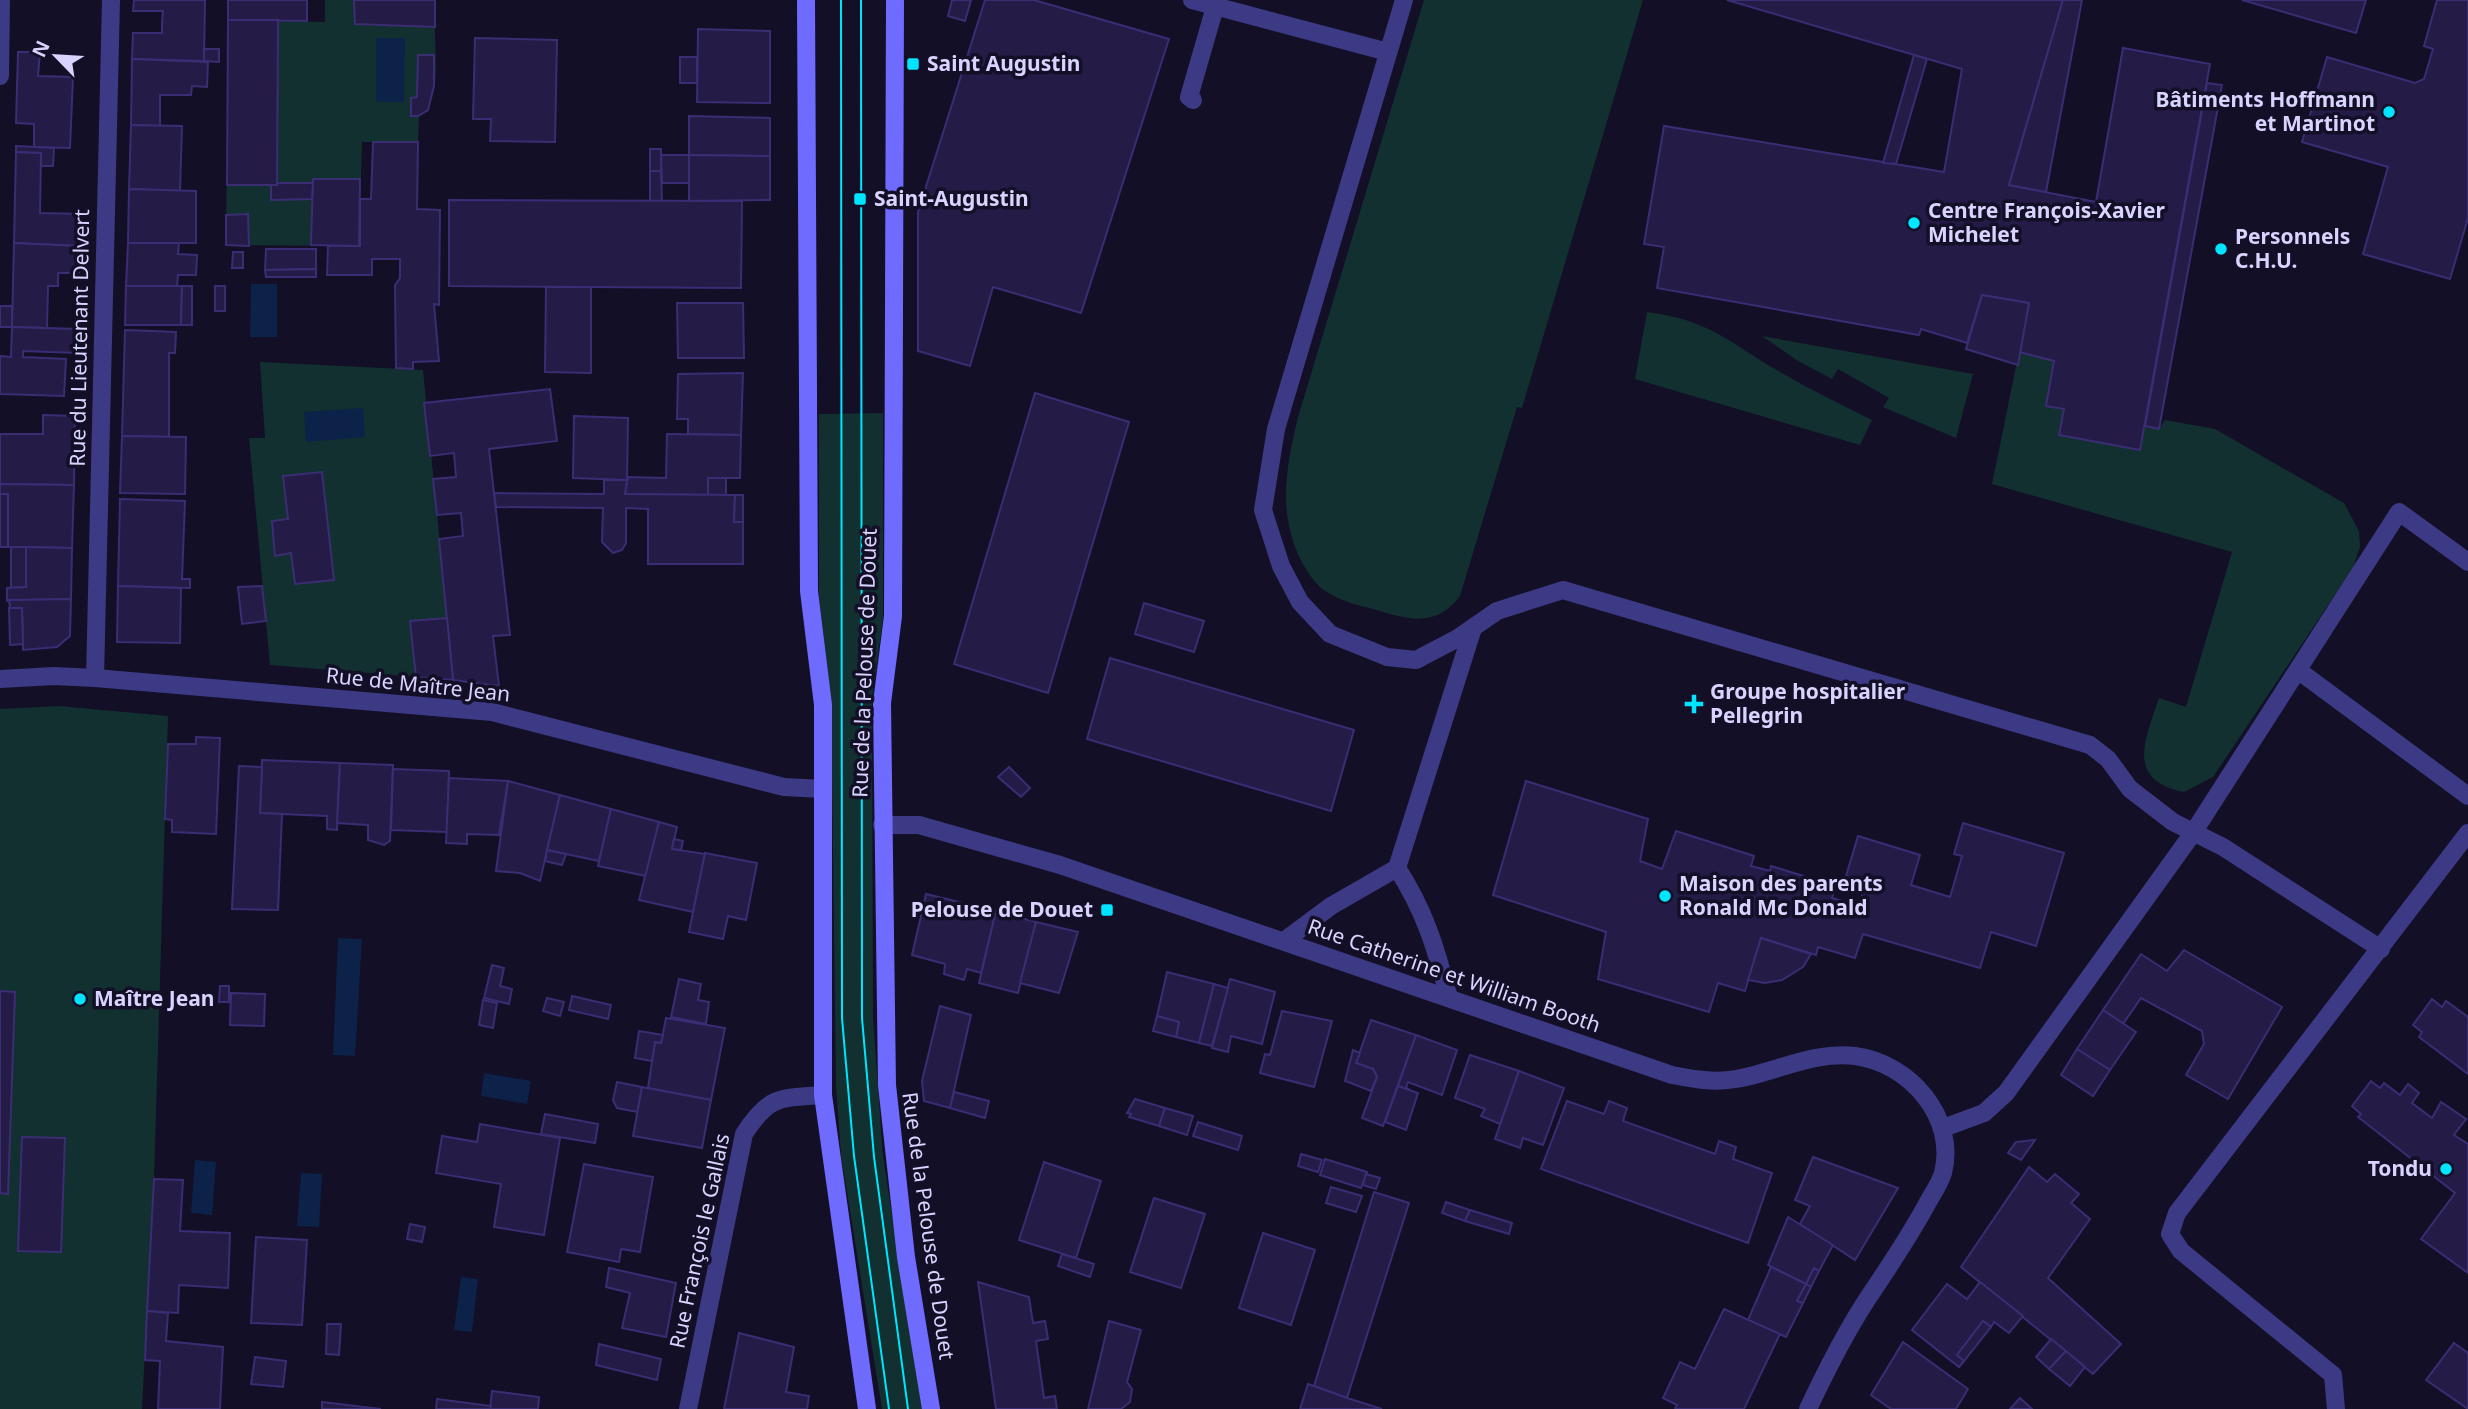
<svg xmlns="http://www.w3.org/2000/svg" width="2468" height="1409" font-family="'Noto Sans',sans-serif">
<style>
.green{fill:#12302f}
.water{fill:#0c2248}
.building{fill:#241b47;stroke:#3b2d73;stroke-width:2}
.lines{fill:none;stroke-linecap:round;stroke-linejoin:round}
.service{stroke:#3d3a85;stroke-width:18}
.minor{stroke:#3d3a85;stroke-width:18}
.secondary{stroke:#6f6bff;stroke-width:18}
.tram{stroke:#00e5ff;stroke-width:2}
.poi-dot{fill:#00e5ff;stroke:#130f26;stroke-width:2.5}
.labels{text-anchor:middle;stroke-width:7;stroke-linejoin:round;paint-order:stroke}
.poi-label{font-size:21px;font-weight:bold;fill:#d9d4ff;stroke:#130f26;text-anchor:start}
.street-label{font-size:21px;fill:#d9d4ff;stroke:#130f26}
</style>
<rect width="100%" height="100%" fill="#130f26"/>
<!-- green -->
<g class="green">
<path d="M325,0H355V24L435,27C434,54 443,98 419,116L418,142H362L359,246L226,245L228,20L325,22Z"/>
<path d="M1424,0H1643L1522,408L1517,407L1460,596C1435,629 1407,619 1373,609C1357,605 1341,601 1327,592C1312,583 1300,561 1294,544C1279,502 1288,459 1298,417Z"/>
<path d="M1647,312C1711,320 1729,343 1782,373C1811,390 1842,405 1872,420L1860,445L1635,379Z"/>
<polygon points="1762,336 1973,374 1956,438 1883,407 1889,398 1838,369 1832,379 1798,361"/>
<path d="M2019,352L2054,361L2046,406L2064,409L2060,435L2140,450L2145,426L2159,429L2165,420L2215,429L2344,503L2359,531L2360,547L2353,568L2213,777L2184,792C2125,780 2145,740 2159,698L2186,707L2232,552L1992,484Z"/>
<polygon points="260,362 423,370 453,680 270,665 249,438 265,438"/>
<polygon points="883,413 883,618 872,700 873,1018 883,1156 922,1409 882,1409 841,1155 836,1085 831,702 819,595 819,414"/>
<polygon points="59,706 168,716 154,1179 142,1409 0,1409 0,709"/>
</g>
<!-- water -->
<g class="water">
<polygon points="376,38 405,38 404,102 376,102"/>
<polygon points="251,284 277,284 277,337 250,337"/>
<polygon points="363,408 365,437 306,442 304,412"/>
<polygon points="338,938 362,939 355,1056 333,1055"/>
<polygon points="484,1073 531,1081 527,1104 481,1096"/>
<polygon points="195,1160 216,1162 212,1215 191,1213"/>
<polygon points="301,1173 322,1174 319,1227 297,1226"/>
<polygon points="461,1277 478,1279 472,1332 454,1330"/>
</g>
<!-- building -->
<g class="building">
<polygon points="134,0 205,0 204,61 132,59 133,33 162,33 162,23 163,11 133,11"/>
<polygon points="228,0 307,0 307,21 228,20"/>
<polygon points="354,0 435,0 435,27 355,24"/>
<polygon points="952,0 971,0 965,21 948,16"/>
<polygon points="985,0 1034,0 1169,39 1081,313 993,287 970,366 918,351 918,212"/>
<polygon points="1727,0 2063,0 2009,185 2096,202 2123,48 2210,64 2140,450 2059,435 2064,409 2046,406 2054,361 2019,352 2029,303 1982,295 1967,343 1921,329 1919,335 1657,288 1664,247 1644,244 1664,126 1944,172 1962,69"/>
<polygon points="2063,0 2082,0 2046,192 2009,185"/>
<polygon points="2242,0 2366,0 2356,33"/>
<polygon points="2437,0 2468,0 2468,218 2450,279 2363,254 2388,167 2302,142 2327,57 2415,83 2424,79 2433,49 2424,46"/>
<polygon points="228,20 278,20 277,185 227,185"/>
<polygon points="698,29 770,31 770,103 697,102"/>
<polygon points="475,38 557,40 555,142 490,141 491,119 473,119"/>
<polygon points="204,49 219,49 219,62 204,61"/>
<polygon points="18,52 40,52 38,76 73,77 70,148 34,147 34,124 16,123"/>
<polygon points="418,55 434,55 434,86 428,110 418,116 411,116 411,98 417,97"/>
<polygon points="1914,55 1927,59 1896,164 1883,163"/>
<rect x="680" y="57" width="17" height="26"/>
<polygon points="132,59 208,62 207,87 192,86 191,95 160,95 160,126 131,125"/>
<polygon points="2207,83 2222,85 2159,429 2145,426"/>
<polygon points="689,116 770,118 770,156 689,155"/>
<polygon points="131,125 182,126 180,191 129,189"/>
<polygon points="373,142 418,142 417,209 440,210 439,305 434,304 439,361 413,362 413,369 396,368 395,285 400,278 400,259 372,259 372,275 327,275 328,246 360,246 360,199 371,199"/>
<polygon points="16,146 54,148 53,166 41,166 41,153 16,152"/>
<rect x="650" y="149" width="11" height="22"/>
<polygon points="16,152 41,153 40,213 81,214 80,246 14,243"/>
<polygon points="661,155 689,155 689,183 662,183"/>
<polygon points="689,155 770,156 770,200 689,201"/>
<polygon points="650,171 661,171 662,201 650,201"/>
<polygon points="313,179 360,179 359,246 311,245"/>
<polygon points="277,183 313,183 312,199 271,200 271,185 277,185"/>
<polygon points="129,189 196,191 196,243 128,243"/>
<polygon points="449,200 742,201 741,288 449,286"/>
<polygon points="248,214 249,246 226,245 226,215"/>
<polygon points="14,243 80,246 79,273 58,273 58,286 48,286 47,328 12,327"/>
<polygon points="128,243 179,243 178,254 197,255 196,275 178,275 177,286 126,286"/>
<polygon points="266,249 316,249 316,269 265,270"/>
<polygon points="233,252 243,252 243,268 232,268"/>
<polygon points="316,269 316,277 266,277 265,270"/>
<polygon points="126,286 182,286 181,325 125,325"/>
<polygon points="182,286 192,286 192,325 181,325"/>
<rect x="215" y="286" width="10" height="25"/>
<polygon points="546,287 591,287 591,373 545,372"/>
<polygon points="1982,295 2029,303 2018,365 1966,349"/>
<polygon points="677,303 743,303 744,358 678,358"/>
<rect x="0" y="306" width="12" height="21"/>
<polygon points="12,327 78,329 77,353 23,351 23,357 66,359 64,396 0,394 0,356 11,357"/>
<polygon points="125,330 176,332 175,353 169,353 169,437 122,436"/>
<polygon points="743,373 741,435 688,434 688,419 677,419 678,374"/>
<polygon points="550,389 557,441 489,449 510,635 493,636 499,686 453,680 439,539 463,536 461,513 437,515 433,479 456,477 454,453 430,456 424,403"/>
<polygon points="1035,393 1129,422 1048,693 954,664"/>
<polygon points="43,415 75,416 74,485 0,484 0,434 43,434"/>
<polygon points="574,416 628,418 627,480 573,478"/>
<polygon points="667,434 741,435 740,478 708,478 708,495 625,494 628,477 666,478"/>
<polygon points="122,436 186,437 185,494 120,493"/>
<polygon points="322,472 334,580 295,584 291,553 275,556 272,521 288,519 283,476"/>
<rect x="708" y="478" width="18" height="17"/>
<polygon points="604,480 627,480 625,494 735,495 734,522 743,522 743,564 648,564 648,509 626,508 626,543 622,550 613,553 602,542 603,508 496,507 494,493 604,494"/>
<polygon points="0,484 74,485 72,548 8,547 8,494 0,494"/>
<rect x="0" y="494" width="8" height="53"/>
<polygon points="735,495 743,495 743,522 734,522"/>
<polygon points="120,499 185,501 182,579 190,579 190,588 118,586"/>
<polygon points="11,547 26,547 26,587 11,588"/>
<polygon points="26,547 72,548 71,599 7,601 7,588 26,587"/>
<polygon points="118,586 181,588 180,643 117,642"/>
<polygon points="262,586 266,621 242,624 238,587"/>
<polygon points="71,599 70,636 57,647 23,650 22,608 10,608 9,600"/>
<polygon points="1144,603 1204,621 1194,652 1135,634"/>
<polygon points="9,608 22,608 23,644 10,645"/>
<polygon points="447,618 453,680 416,677 410,621"/>
<polygon points="1110,658 1354,730 1331,811 1087,739"/>
<polygon points="196,737 220,738 216,834 172,832 172,820 165,819 168,744 196,744"/>
<polygon points="262,760 340,763 337,830 327,829 327,816 260,813"/>
<polygon points="340,763 393,765 390,841 384,845 368,840 368,825 337,823"/>
<polygon points="239,766 262,767 260,813 282,814 278,910 232,909"/>
<polygon points="1009,767 1030,788 1021,797 998,777"/>
<polygon points="393,769 449,771 447,832 391,830"/>
<polygon points="449,778 508,781 499,835 467,834 467,844 446,843"/>
<polygon points="508,781 560,795 540,881 520,873 496,871"/>
<polygon points="1526,781 1648,819 1640,861 1662,869 1676,831 1754,856 1751,866 1770,871 1771,866 1836,886 1832,898 1859,906 1866,881 1846,876 1858,836 1920,855 1911,885 1950,897 1962,856 1954,854 1963,823 2064,853 2036,946 1991,932 1980,968 1863,934 1855,958 1818,947 1816,955 1761,938 1745,991 1718,983 1709,1012 1598,979 1606,932 1493,895"/>
<polygon points="560,795 611,809 599,861 547,850"/>
<polygon points="611,809 659,822 646,876 598,866"/>
<polygon points="659,822 677,827 672,849 705,854 693,912 639,900"/>
<polygon points="674,839 683,841 681,850 672,849"/>
<polygon points="547,850 566,854 562,865 545,861"/>
<polygon points="705,853 757,863 746,920 728,916 723,939 689,932"/>
<polygon points="926,894 996,911 981,973 967,969 964,980 944,974 945,964 912,955"/>
<polygon points="996,911 1036,922 1018,993 979,983"/>
<polygon points="1036,922 1078,932 1059,993 1020,983"/>
<polygon points="1761,938 1811,954 1803,967 1782,980 1765,983 1748,980"/>
<polygon points="2184,950 2282,1007 2228,1099 2186,1075 2204,1044 2202,1031 2141,998 2123,1024 2103,1010 2141,954 2167,971"/>
<polygon points="492,965 504,968 500,986 512,989 509,1004 484,998"/>
<polygon points="1167,972 1214,984 1199,1043 1176,1037 1179,1022 1157,1016"/>
<polygon points="679,979 701,984 698,1000 709,1002 706,1024 671,1017"/>
<polygon points="1230,979 1275,992 1262,1044 1231,1036 1228,1052 1212,1048"/>
<polygon points="1214,984 1228,988 1212,1046 1199,1043"/>
<polygon points="220,986 229,986 229,1002 219,1002"/>
<polygon points="0,991 15,992 8,1194 0,1193"/>
<polygon points="231,993 265,994 264,1026 230,1025"/>
<polygon points="572,996 611,1005 608,1019 569,1010"/>
<polygon points="547,998 564,1002 560,1016 543,1011"/>
<polygon points="2432,999 2442,1007 2446,1001 2468,1017 2468,1074 2419,1037 2422,1032 2413,1025"/>
<polygon points="483,1000 497,1003 493,1028 479,1025"/>
<polygon points="940,1006 971,1015 950,1108 924,1101 922,1081"/>
<polygon points="2103,1010 2136,1032 2110,1070 2077,1049"/>
<polygon points="1282,1011 1332,1021 1314,1087 1260,1073 1265,1054 1270,1055"/>
<polygon points="1157,1016 1179,1022 1176,1037 1153,1031"/>
<polygon points="666,1018 725,1028 711,1100 648,1088 655,1042 661,1043"/>
<polygon points="1371,1020 1416,1035 1383,1126 1362,1118 1377,1077 1373,1069 1356,1063"/>
<polygon points="639,1031 663,1035 661,1043 655,1042 652,1061 635,1058"/>
<polygon points="1416,1035 1457,1050 1442,1095 1408,1082 1406,1088 1410,1090 1398,1086"/>
<polygon points="2077,1049 2110,1070 2093,1096 2061,1075"/>
<polygon points="1353,1050 1360,1053 1356,1063 1373,1069 1377,1077 1371,1091 1345,1081"/>
<polygon points="1470,1055 1519,1071 1500,1124 1481,1116 1485,1109 1455,1098"/>
<polygon points="1519,1071 1564,1088 1543,1145 1523,1138 1520,1148 1495,1139"/>
<polygon points="2371,1081 2380,1088 2384,1083 2400,1095 2408,1084 2419,1093 2412,1103 2432,1118 2441,1102 2466,1119 2454,1135 2468,1144 2468,1273 2421,1239 2455,1193 2358,1117 2361,1114 2352,1106"/>
<polygon points="617,1082 642,1087 638,1112 617,1108 613,1100"/>
<polygon points="1398,1086 1418,1093 1406,1130 1385,1122"/>
<polygon points="642,1087 711,1100 702,1148 633,1136"/>
<polygon points="954,1092 989,1101 985,1118 950,1108"/>
<polygon points="1135,1099 1165,1108 1159,1126 1129,1117 1131,1114 1127,1113"/>
<polygon points="1567,1101 1604,1114 1609,1101 1627,1108 1623,1121 1715,1154 1719,1141 1736,1147 1733,1159 1772,1173 1748,1243 1541,1169"/>
<polygon points="1165,1108 1193,1116 1187,1135 1159,1126"/>
<polygon points="545,1114 598,1124 595,1143 541,1134"/>
<polygon points="1198,1122 1242,1136 1238,1150 1193,1136"/>
<polygon points="480,1124 560,1138 544,1235 494,1227 501,1184 436,1173 442,1136 477,1142"/>
<polygon points="22,1137 65,1138 61,1252 18,1251"/>
<polygon points="2035,1140 2021,1160 2008,1153 2016,1142"/>
<polygon points="1301,1154 1322,1160 1318,1172 1298,1166"/>
<polygon points="1813,1157 1898,1188 1855,1260 1800,1224 1810,1206 1795,1200"/>
<polygon points="1325,1159 1367,1172 1361,1188 1320,1175"/>
<polygon points="1044,1162 1101,1181 1076,1258 1019,1240"/>
<polygon points="584,1164 653,1177 640,1252 621,1249 619,1262 567,1252"/>
<polygon points="2029,1167 2047,1182 2055,1174 2079,1194 2071,1203 2090,1219 2048,1278 2121,1344 2093,1374 1961,1267"/>
<polygon points="1366,1174 1380,1178 1376,1189 1363,1185"/>
<polygon points="154,1179 183,1180 180,1231 230,1233 228,1288 179,1285 178,1313 147,1311"/>
<polygon points="1331,1187 1362,1196 1356,1212 1326,1203"/>
<polygon points="1374,1192 1409,1203 1347,1398 1314,1386"/>
<polygon points="1154,1198 1205,1214 1181,1288 1130,1272"/>
<polygon points="1446,1202 1470,1210 1465,1221 1442,1213"/>
<polygon points="1470,1210 1512,1223 1509,1234 1465,1221"/>
<polygon points="1788,1217 1833,1245 1819,1271 1814,1268 1806,1284 1768,1265"/>
<polygon points="410,1224 425,1227 422,1242 407,1239"/>
<polygon points="1263,1233 1315,1250 1291,1325 1239,1308"/>
<polygon points="256,1237 307,1240 302,1325 251,1323"/>
<polygon points="1062,1254 1094,1264 1090,1277 1058,1266"/>
<polygon points="1771,1267 1806,1284 1797,1301 1803,1303 1786,1337 1748,1320"/>
<polygon points="609,1268 676,1283 666,1337 622,1328 630,1293 606,1287"/>
<polygon points="1814,1268 1819,1271 1811,1287 1806,1284"/>
<polygon points="978,1282 1029,1297 1033,1323 1045,1321 1048,1339 1036,1341 1044,1398 1055,1396 1057,1409 996,1409"/>
<polygon points="1980,1282 2023,1316 2009,1333 1994,1322 1991,1327 1983,1321 1957,1355 1964,1361 1959,1367 1912,1330 1947,1284 1967,1299"/>
<polygon points="1806,1284 1811,1287 1803,1303 1797,1301"/>
<polygon points="1724,1309 1780,1334 1744,1409 1675,1409 1677,1405 1663,1398 1680,1362 1695,1369"/>
<polygon points="147,1311 168,1313 166,1341 223,1347 220,1409 158,1409 160,1361 145,1360"/>
<polygon points="1109,1321 1141,1330 1127,1382 1132,1389 1130,1402 1121,1409 1088,1409"/>
<polygon points="1983,1321 1991,1327 1964,1361 1957,1355"/>
<polygon points="327,1324 341,1324 339,1355 326,1354"/>
<polygon points="739,1333 794,1347 786,1392 809,1396 807,1409 724,1409"/>
<polygon points="2051,1339 2066,1351 2049,1369 2036,1357"/>
<polygon points="1903,1342 1968,1389 1956,1409 1891,1409 1871,1395"/>
<polygon points="2454,1343 2468,1353 2468,1409 2426,1380"/>
<polygon points="599,1344 661,1359 657,1380 596,1365"/>
<polygon points="2066,1351 2085,1367 2070,1386 2049,1369"/>
<polygon points="255,1357 286,1361 283,1387 251,1384"/>
<polygon points="1308,1384 1347,1398 1382,1409 1300,1409"/>
<polygon points="492,1391 539,1397 538,1409 490,1409"/>
<polygon points="2020,1398 2032,1409 2010,1409"/>
<polygon points="437,1399 491,1406 490,1409 436,1409"/>
<polygon points="322,1402 381,1409 322,1409"/>
</g>
<g class="lines">
<!-- service -->
<g class="service">
<polyline points="1192,0 1388,52"/>
<polyline points="1404,0 1276,429 1263,510 1281,566 1300,602 1330,634 1387,657 1416,660 1458,638 1497,611 1563,590 2090,745 2108,759 2130,789 2173,822 2223,847 2381,949"/>
<polyline points="1193,100 1189,97 1217,0"/>
<polyline points="2299,671 2468,796"/>
<path d="M1397,868C1425,911 1436,949 1449,998"/>
<polyline points="1284,941 1331,906 1397,868 1473,628"/>
<polyline points="1943,1128 1984,1113 2006,1093 2193,833 2399,512 2468,562"/>
<polyline points="2336,1409 2333,1375 2181,1251 2170,1234 2177,1213 2468,833"/>
</g>
<!-- minor -->
<g class="minor">
<polyline points="0,76 1,0"/>
<polyline points="95,678 111,0"/>
<polyline points="0,679 54,676 95,678 492,712 784,787 823,789"/>
<path d="M882,825H919L1060,865L1672,1075C1693,1079 1715,1083 1736,1079C1777,1072 1813,1051 1855,1056C1910,1063 1957,1118 1943,1173C1940,1183 1933,1193 1928,1202C1910,1236 1888,1268 1866,1301C1844,1335 1825,1373 1808,1409"/>
<path d="M688,1409L744,1134C769,1095 780,1098 823,1095"/>
</g>
<!-- secondary -->
<g class="secondary">
<polyline points="806,0 809,591 823,705 823,1095 867,1409"/>
<polyline points="895,0 893,616 882,703 887,1085 906,1257 931,1409"/>
</g>
<!-- tram -->
<g class="tram">
<polyline points="841,0 842,1018 854,1156 889,1409"/>
<polyline points="861,0 862,1018 874,1157 908,1409"/>
</g>
</g>
<!-- markers -->
<g class="poi-dot">
<rect x="906" y="57" width="14" height="14" rx="3.5"/>
<circle cx="2389" cy="112" r="7"/>
<rect x="853" y="192" width="14" height="14" rx="3.5"/>
<circle cx="1914" cy="223" r="7"/>
<circle cx="2221" cy="249" r="7"/>
<path d="M1690.5 693.5h7v7h7v7h-7v7h-7v-7h-7v-7h7z"/>
<circle cx="1665" cy="896" r="7"/>
<rect x="1100" y="903" width="14" height="14" rx="3.5"/>
<circle cx="80" cy="999" r="7"/>
<circle cx="2446" cy="1169" r="7"/>
</g>
<g class="labels">
<!-- poi labels -->
<g class="poi-label">
<text x="927" y="71">Saint Augustin</text>
<text x="2375" y="107" text-anchor="end">Bâtiments Hoffmann<tspan x="2375" dy="24">et Martinot</tspan></text>
<text x="874" y="206">Saint-Augustin</text>
<text x="1928" y="218">Centre François-Xavier<tspan x="1928" dy="24">Michelet</tspan></text>
<text x="2235" y="244">Personnels<tspan x="2235" dy="24">C.H.U.</tspan></text>
<text x="1710" y="699">Groupe hospitalier<tspan x="1710" dy="24">Pellegrin</tspan></text>
<text x="1679" y="891">Maison des parents<tspan x="1679" dy="24">Ronald Mc Donald</tspan></text>
<text x="1093" y="917" text-anchor="end">Pelouse de Douet</text>
<text x="94" y="1006">Maître Jean</text>
<text x="2432" y="1176" text-anchor="end">Tondu</text>
</g>
<!-- street labels -->
<g class="street-label">
<text transform="translate(80 338) rotate(-89)" y="7">Rue du Lieutenant Delvert</text>
<text transform="translate(865 663) rotate(-88)" y="7">Rue de la Pelouse de Douet</text>
<text transform="translate(418 685) rotate(6)" y="7">Rue de Maître Jean</text>
<text transform="translate(1454 976) rotate(19)" y="7">Rue Catherine et William Booth</text>
<text transform="translate(928 1226) rotate(82)" y="7">Rue de la Pelouse de Douet</text>
<text transform="translate(700 1241) rotate(-78)" y="7">Rue François le Gallais</text>
</g>
</g>
<!-- north arrow -->
<g transform="translate(56 56) rotate(295)" stroke="#130f26" stroke-width="5" paint-order="stroke">
<path d="M0-5L12 26L0 18L-12 26Z" fill="#d9d4ff"/>
<text y="-10" font-size="19" font-weight="bold" text-anchor="middle" fill="#d9d4ff">N</text>
</g>
</svg>
